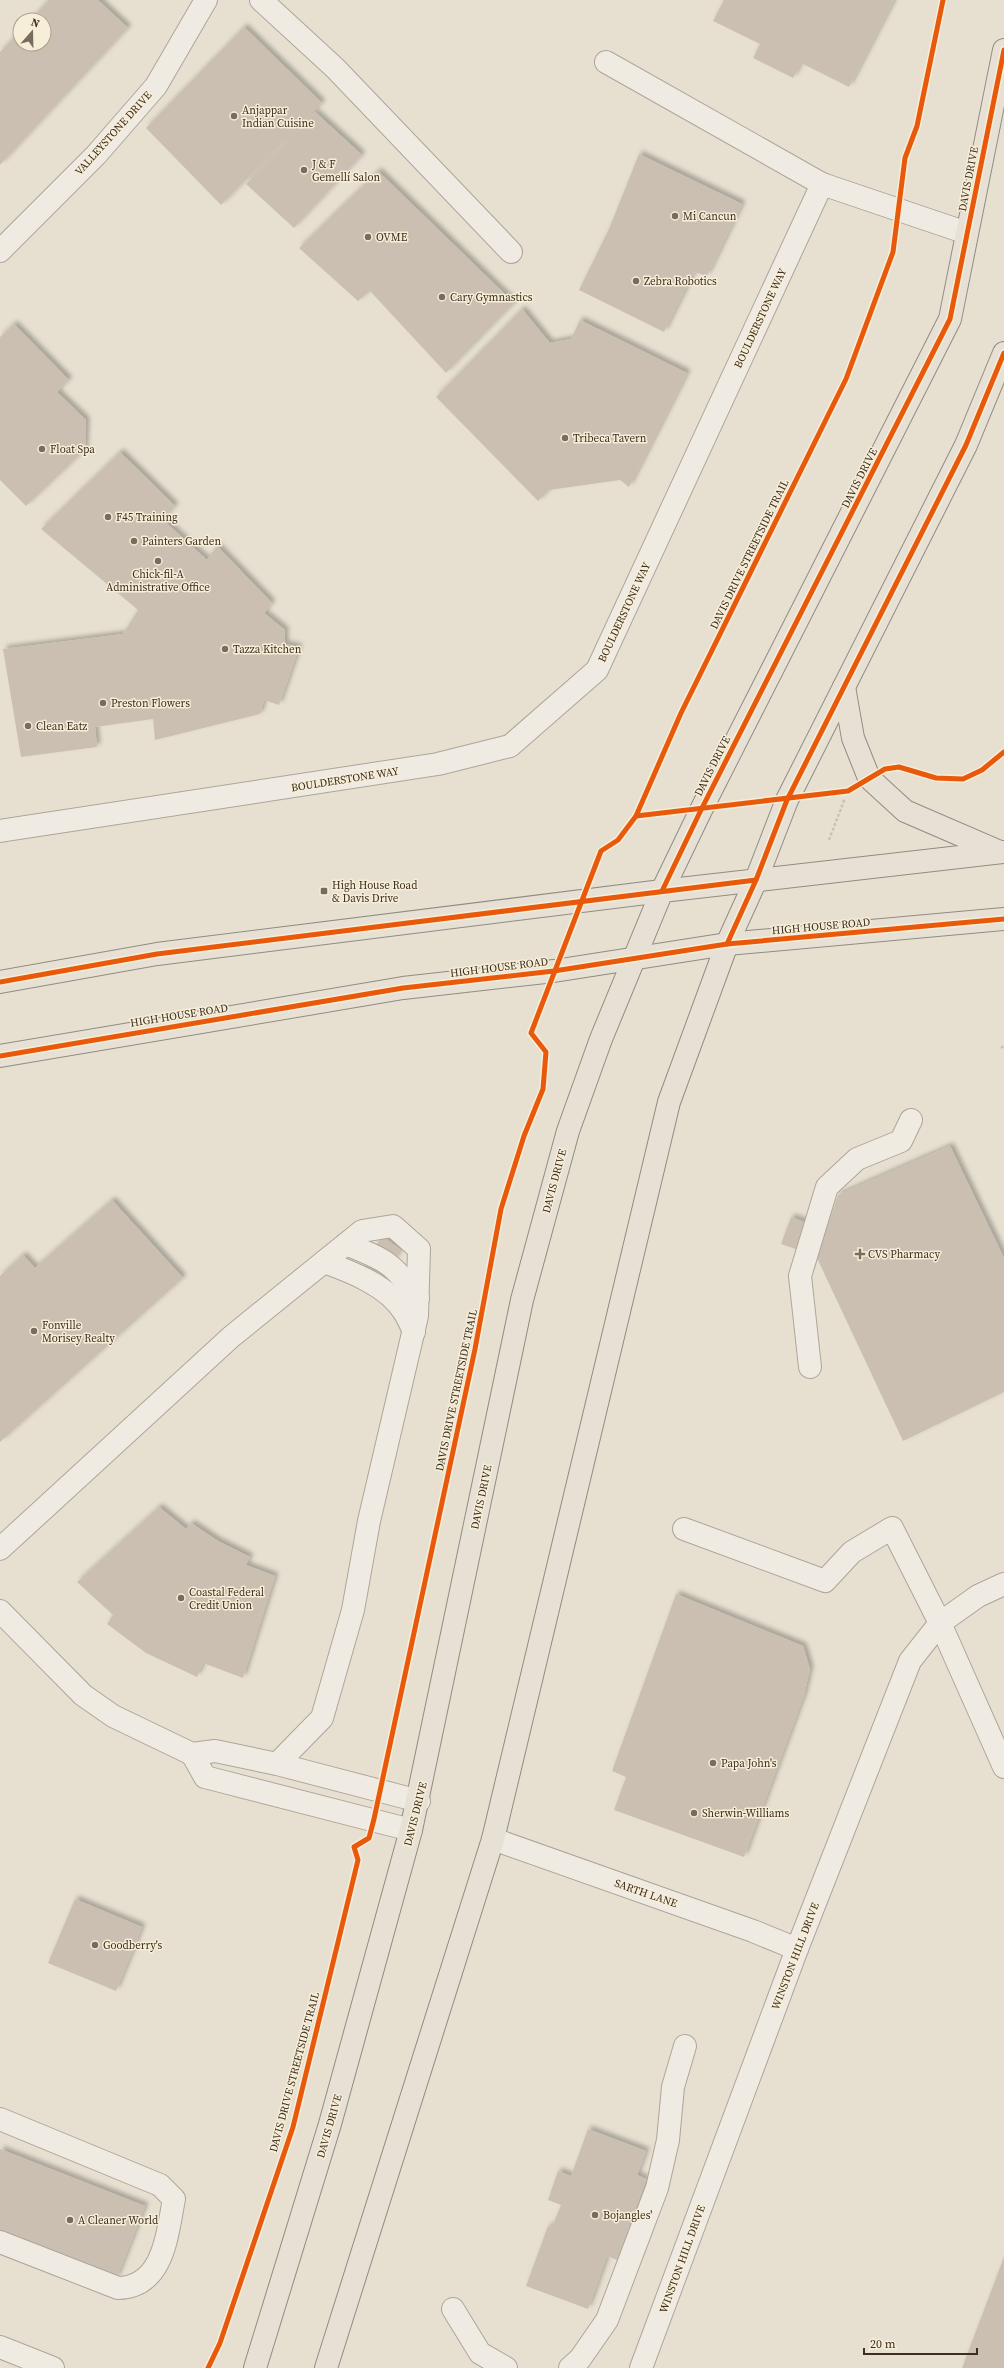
<svg xmlns="http://www.w3.org/2000/svg" width="1004" height="2368" font-family="'Source Serif 4',serif">
<style>
.building{fill:#cbbfb2;filter:url(#shadow)}
.lines{fill:none;stroke-linecap:round;stroke-linejoin:round}
.minor-casing{stroke:#ada599;stroke-width:24}
.major-casing{stroke:#928b80;stroke-width:24}
.path{stroke:#c8c2b9;stroke-width:2.5;stroke-dasharray:3 2;stroke-linecap:butt}
.minor{stroke:#efebe3;stroke-width:22}
.major{stroke:#e6e1d4;stroke-width:22}
.cycleway-casing{stroke:#f7eed8;stroke-width:8}
.cycleway{stroke:#e8590c;stroke-width:5}
.poi-dot{fill:#786c5e;stroke:#f7eed8;stroke-width:1.5}
.labels{text-anchor:middle;stroke-width:3;stroke-linejoin:round;paint-order:stroke}
.poi-label{font-size:11px;fill:#3d2e20;stroke:#f7eed8;text-anchor:start}
.street-label{font-size:11px;fill:#3d2e20;stroke:#f7eed8}
</style>
<defs>
<filter id="shadow"><feDropShadow dx="3.5" dy="-3.5" stdDeviation="2" flood-color="#0004"/></filter>
</defs>
<rect width="100%" height="100%" fill="#e7e0d1"/>
<!-- building -->
<g class="building">
<polygon points="49,0 98,0 128,28 0,165 0,52 20,31 20,44 44,44 44,20 30,20"/>
<polygon points="724,0 894,0 849,87 801,63 793,78 753,58 760,44 713,21"/>
<polygon points="244,27 322,103 221,205 146,128"/>
<polygon points="315,112 362,155 294,228 246,184"/>
<polygon points="639,154 742,204 707,276 694,272 664,332 579,290 609,229"/>
<polygon points="378,171 514,303 446,373 370,291 358,301 299,248"/>
<polygon points="522,309 550,343 571,339 580,320 687,373 629,487 620,480 549,490 538,501 436,397"/>
<polygon points="14,324 69,380 57,392 86,420 85,450 26,506 0,480 0,337"/>
<polygon points="120,452 175,506 163,520 207,560 217,546 272,603 264,613 285,630 285,644 299,647 279,705 264,700 260,714 155,740 153,719 95,727 97,747 21,757 3,649 123,634 138,610 41,529"/>
<polygon points="950,1146 1004,1258 1004,1392 903,1441 816,1256 781,1244 791,1217 826,1230 838,1195"/>
<polygon points="112,1200 183,1278 0,1442 0,1276 23,1255 35,1268"/>
<polygon points="382,1236 400,1249 394,1261 376,1245"/>
<polygon points="369,1259 390,1271 381,1284 367,1277 369,1269 364,1267"/>
<polygon points="159,1507 186,1529 191,1523 218,1541 250,1557 246,1565 275,1576 243,1678 203,1663 197,1677 146,1653 107,1624 113,1615 77,1582"/>
<polygon points="676,1594 803,1646 810,1669 804,1695 744,1857 614,1810 626,1777 612,1771"/>
<polygon points="75,1899 142,1927 116,1991 48,1963"/>
<polygon points="588,2129 646,2151 637,2175 646,2179 617,2260 607,2256 588,2309 526,2286 548,2226 552,2227 561,2205 548,2200 558,2171 571,2176"/>
<polygon points="0,2149 145,2206 116,2279 0,2233"/>
<polygon points="1004,2257 1004,2368 962,2368"/>
</g>
<g class="lines">
<!-- minor casing -->
<g class="minor-casing">
<g id="minor">
<polyline points="261,0 335,68 511,252"/>
<polyline points="606,62 822,184"/>
<polyline points="0,251 96,155 156,86 206,0"/>
<polyline points="0,831 438,764 510,746 597,670 822,184 967,233"/>
<path d="M346,1244C386,1260 393,1263 418,1298"/>
<path d="M324,1262C352,1272 388,1286 404,1312C408,1318 411,1325 414,1332"/>
<polyline points="810,1367 800,1276 827,1187 857,1159 901,1141 911,1120"/>
<polyline points="684,1529 825,1581 852,1552 892,1528 940,1623 1004,1767"/>
<polyline points="0,1549 231,1337 362,1231 393,1226 419,1249 417,1316 369,1521 353,1610 322,1718 277,1764"/>
<polyline points="0,1611 83,1695 113,1716 192,1754 215,1751 277,1764 419,1801"/>
<polyline points="192,1754 205,1777 411,1830"/>
<polyline points="493,1839 753,1931 797,1949"/>
<path d="M0,2119L160,2185L174,2199C167,2234 164,2287 118,2288L0,2242"/>
<polyline points="453,2309 480,2353 506,2368"/>
<polyline points="0,2347 53,2368"/>
<polyline points="570,2368 580,2359 607,2320 657,2188 668,2140 673,2087 685,2046"/>
<polyline points="641,2368 797,1949 910,1661 940,1623 978,1596 1004,1584"/>
</g>
</g>
<!-- major casing -->
<g class="major-casing">
<g id="major">
<polyline points="844,687 853,738 869,778 905,811 1000,852"/>
<polyline points="0,982 157,954 662,891 1004,852"/>
<polyline points="0,1056 403,988 554,971 727,944 1004,919"/>
<polyline points="255,2368 330,2124 411,1830 522,1300 568,1131 601,1039 662,891 701,810 950,319 1004,50"/>
<polyline points="326,2368 493,1839 669,1102 727,944 756,880 787,800 966,445 1004,353"/>
</g>
</g>
<!-- path -->
<g class="path">
<polyline points="829,840 845,798"/>
<polyline points="1001,1048 1004,1046"/>
</g>
<!-- minor -->
<use href="#minor" class="minor"/>
<!-- major -->
<use href="#major" class="major"/>
<!-- cycleway casing -->
<g class="cycleway-casing">
<g id="cycleway">
<polyline points="636,816 848,791 885,769 899,767 936,778 963,779 982,770 1004,752"/>
<polyline points="662,891 701,810 950,319 1004,50"/>
<polyline points="727,944 756,880 787,800 966,445 1004,353"/>
<polyline points="0,982 157,954 756,880"/>
<polyline points="0,1056 403,988 554,971 727,944 1004,919"/>
<polyline points="208,2368 220,2343 293,2127 358,1860 354,1847 369,1838 374,1819 475,1349 501,1209 524,1136 543,1089 546,1052 531,1033 601,851 618,840 636,816 681,713 846,379 893,252 905,158 917,126 943,0"/>
</g>
</g>
<!-- cycleway -->
<use href="#cycleway" class="cycleway"/>
</g>
<!-- markers -->
<g class="poi-dot">
<circle cx="234" cy="116" r="4"/>
<circle cx="304" cy="170" r="4"/>
<circle cx="675" cy="216" r="4"/>
<circle cx="368" cy="237" r="4"/>
<circle cx="636" cy="281" r="4"/>
<circle cx="442" cy="297" r="4"/>
<circle cx="565" cy="438" r="4"/>
<circle cx="42" cy="449" r="4"/>
<circle cx="108" cy="517" r="4"/>
<circle cx="134" cy="541" r="4"/>
<circle cx="158" cy="561" r="4"/>
<circle cx="225" cy="649" r="4"/>
<circle cx="103" cy="703" r="4"/>
<circle cx="28" cy="726" r="4"/>
<rect x="320" y="887" width="8" height="8" rx="2"/>
<path d="M858 1248h4v4h4v4h-4v4h-4v-4h-4v-4h4z"/>
<circle cx="34" cy="1331" r="4"/>
<circle cx="181" cy="1598" r="4"/>
<circle cx="713" cy="1763" r="4"/>
<circle cx="694" cy="1813" r="4"/>
<circle cx="95" cy="1945" r="4"/>
<circle cx="595" cy="2215" r="4"/>
<circle cx="70" cy="2220" r="4"/>
</g>
<g class="labels">
<!-- poi labels -->
<g class="poi-label">
<text x="242" y="114">Anjappar<tspan x="242" dy="13">Indian Cuisine</tspan></text>
<text x="312" y="168">J &amp; F<tspan x="312" dy="13">Gemellí Salon</tspan></text>
<text x="683" y="220">Mi Cancun</text>
<text x="376" y="241">OVME</text>
<text x="644" y="285">Zebra Robotics</text>
<text x="450" y="301">Cary Gymnastics</text>
<text x="573" y="442">Tribeca Tavern</text>
<text x="50" y="453">Float Spa</text>
<text x="116" y="521">F45 Training</text>
<text x="142" y="545">Painters Garden</text>
<text x="158" y="578" text-anchor="middle">Chick-fil-A<tspan x="158" dy="13">Administrative Office</tspan></text>
<text x="233" y="653">Tazza Kitchen</text>
<text x="111" y="707">Preston Flowers</text>
<text x="36" y="730">Clean Eatz</text>
<text x="332" y="889">High House Road<tspan x="332" dy="13">&amp; Davis Drive</tspan></text>
<text x="868" y="1258">CVS Pharmacy</text>
<text x="42" y="1329">Fonville<tspan x="42" dy="13">Morisey Realty</tspan></text>
<text x="189" y="1596">Coastal Federal<tspan x="189" dy="13">Credit Union</tspan></text>
<text x="721" y="1767">Papa John's</text>
<text x="702" y="1817">Sherwin-Williams</text>
<text x="103" y="1949">Goodberry's</text>
<text x="603" y="2219">Bojangles'</text>
<text x="78" y="2224">A Cleaner World</text>
</g>
<!-- street labels -->
<g class="street-label">
<text transform="translate(113 133) rotate(-48)" y="4">VALLEYSTONE DRIVE</text>
<text transform="translate(968 179) rotate(-79)" y="4">DAVIS DRIVE</text>
<text transform="translate(760 318) rotate(-65)" y="4">BOULDERSTONE WAY</text>
<text transform="translate(859 478) rotate(-63)" y="4">DAVIS DRIVE</text>
<text transform="translate(749 554) rotate(-64)" y="4">DAVIS DRIVE STREETSIDE TRAIL</text>
<text transform="translate(624 612) rotate(-65)" y="4">BOULDERSTONE WAY</text>
<text transform="translate(712 766) rotate(-63)" y="4">DAVIS DRIVE</text>
<text transform="translate(345 779) rotate(-9)" y="4">BOULDERSTONE WAY</text>
<text transform="translate(821 926) rotate(-5)" y="4">HIGH HOUSE ROAD</text>
<text transform="translate(499 967) rotate(-7)" y="4">HIGH HOUSE ROAD</text>
<text transform="translate(179 1015) rotate(-9)" y="4">HIGH HOUSE ROAD</text>
<text transform="translate(554 1181) rotate(-75)" y="4">DAVIS DRIVE</text>
<text transform="translate(456 1390) rotate(-78)" y="4">DAVIS DRIVE STREETSIDE TRAIL</text>
<text transform="translate(481 1497) rotate(-78)" y="4">DAVIS DRIVE</text>
<text transform="translate(415 1814) rotate(-76)" y="4">DAVIS DRIVE</text>
<text transform="translate(646 1893) rotate(19)" y="4">SARTH LANE</text>
<text transform="translate(795 1956) rotate(-69)" y="4">WINSTON HILL DRIVE</text>
<text transform="translate(294 2072) rotate(-75)" y="4">DAVIS DRIVE STREETSIDE TRAIL</text>
<text transform="translate(329 2126) rotate(-74)" y="4">DAVIS DRIVE</text>
<text transform="translate(682 2259) rotate(-70)" y="4">WINSTON HILL DRIVE</text>
</g>
</g>
<!-- north arrow -->
<g transform="translate(32 32) rotate(20)"><circle r="19" fill="#f7eed8" stroke="#ada18e"/>
<path d="M0-3L7 15L0 10L-7 15Z" fill="#786c5e"/>
<text y="-6" font-size="11" font-weight="bold" text-anchor="middle" fill="#3d2e20">N</text>
</g>
<!-- scale -->
<path d="M864 2348v6h113v-6" fill="none" stroke="#3d2e20" stroke-width="2"/>
<text x="870" y="2348" font-size="12" fill="#3d2e20" stroke="#f7eed8" stroke-width="3" paint-order="stroke">20 m</text>
</svg>
